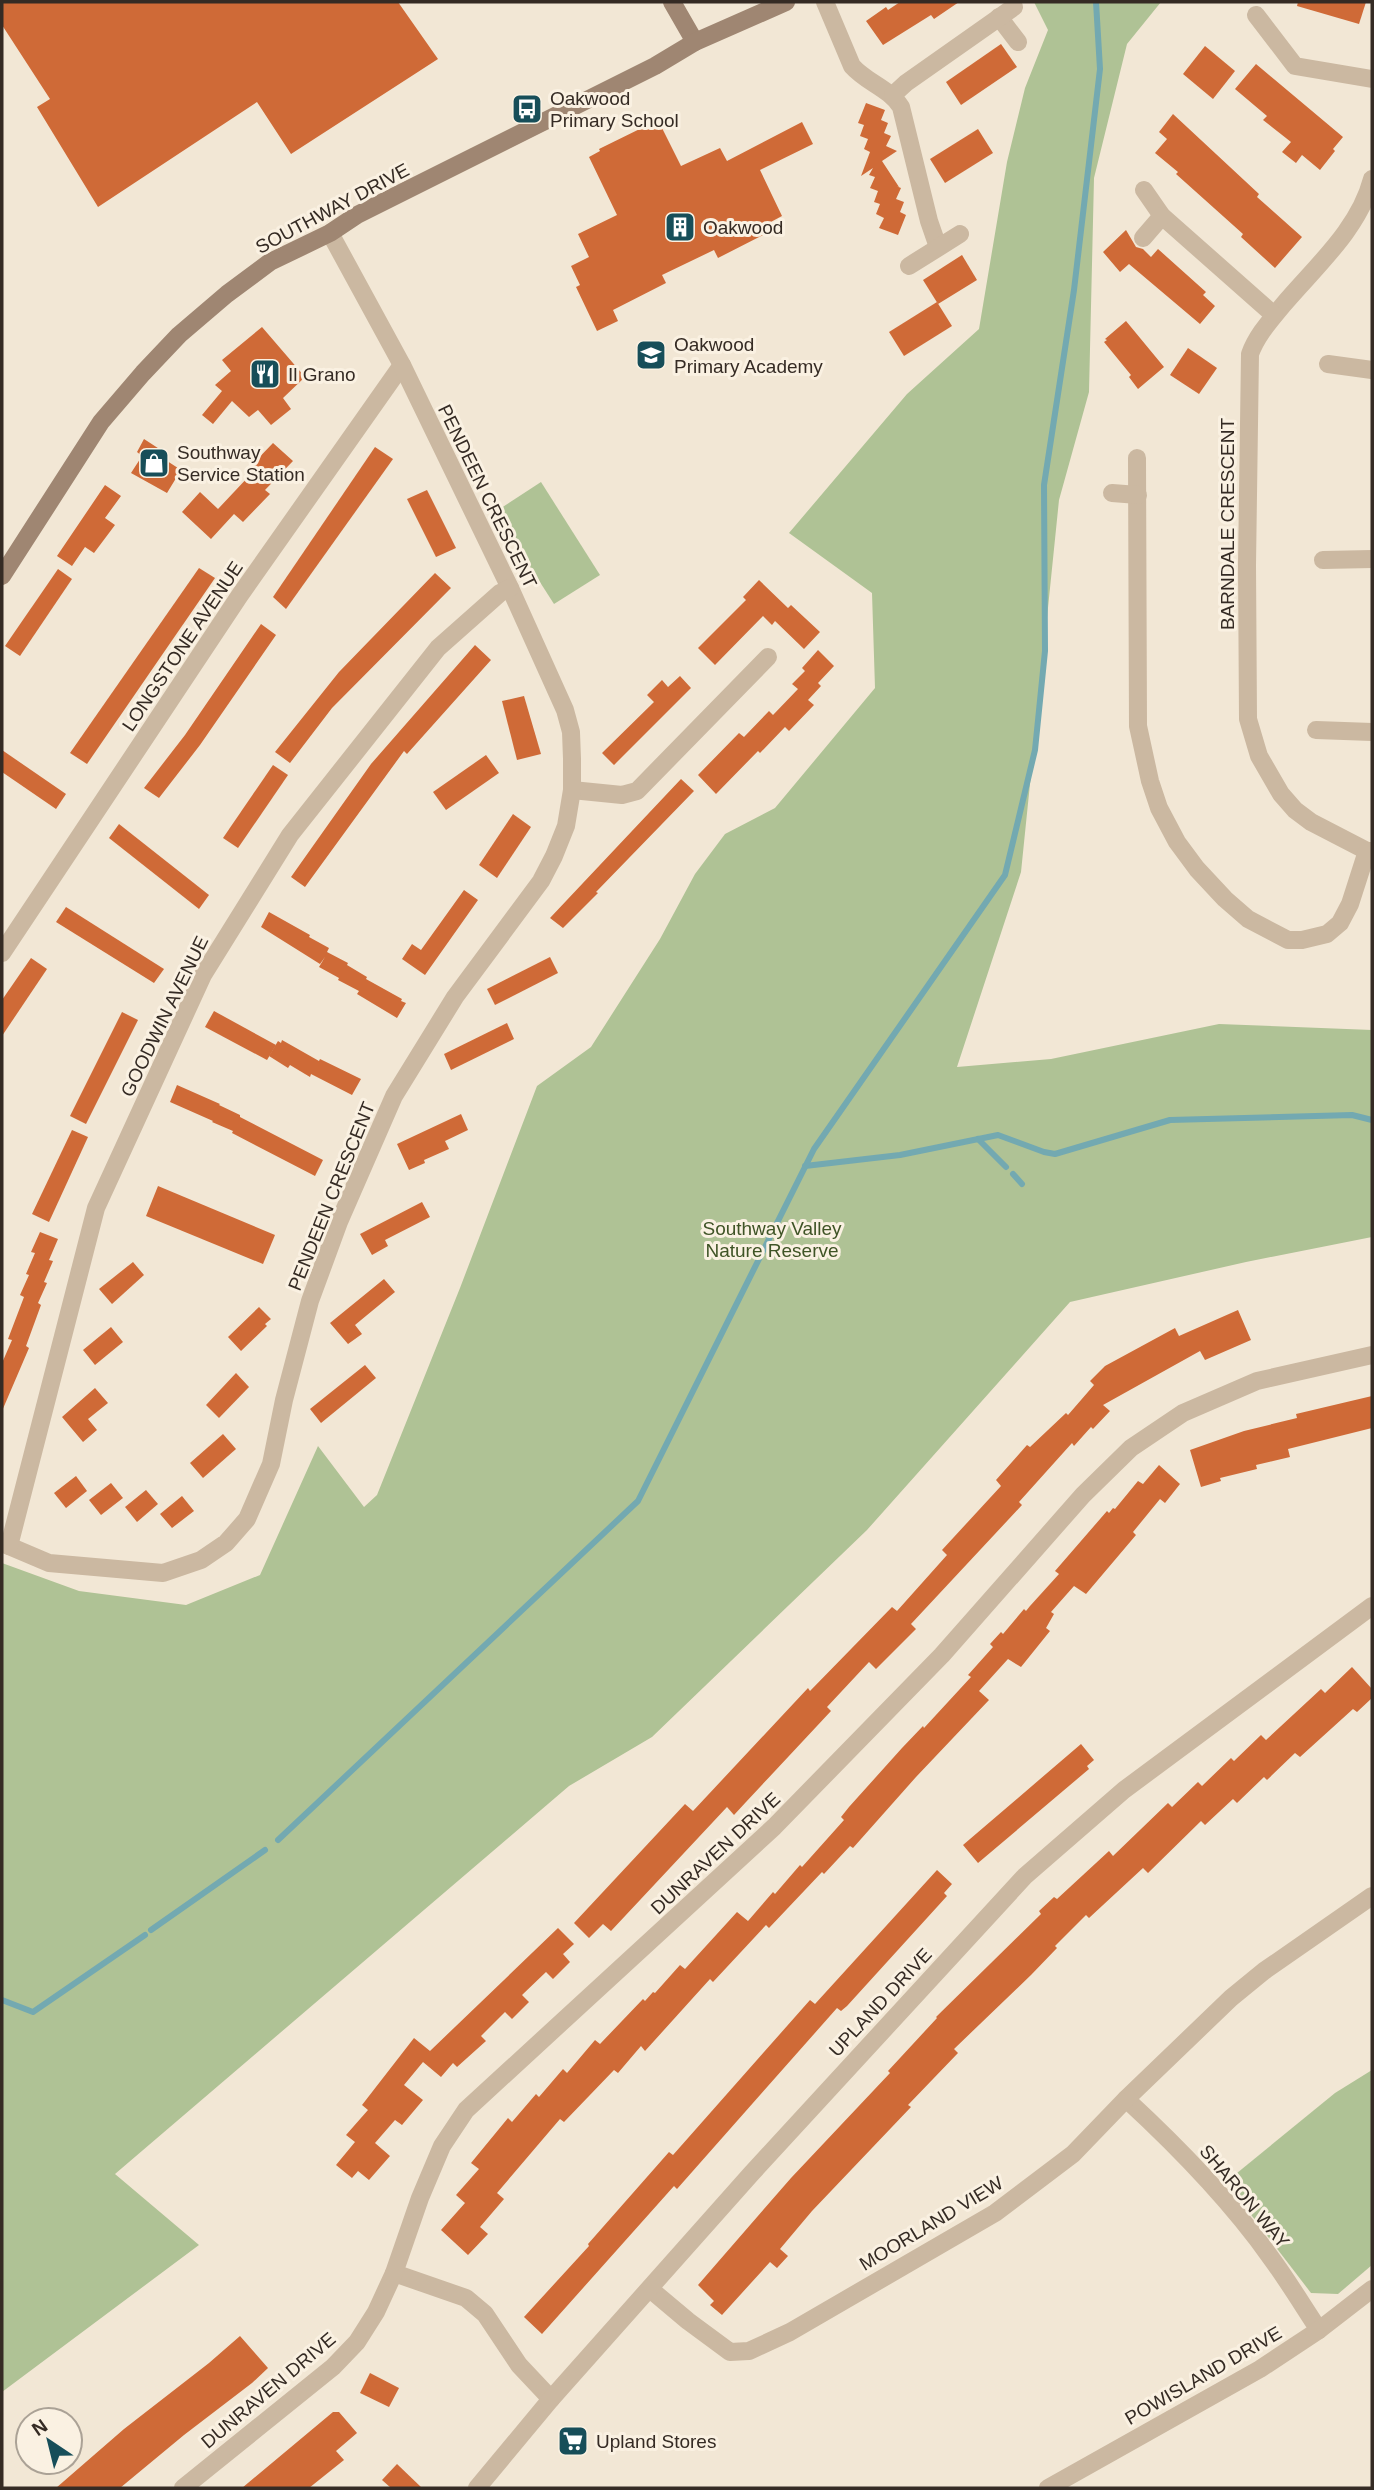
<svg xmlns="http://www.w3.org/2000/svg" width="1374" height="2490" font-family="Arial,sans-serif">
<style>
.green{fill:#afc295}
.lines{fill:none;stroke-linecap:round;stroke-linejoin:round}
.stream{stroke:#73a9b1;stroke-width:6}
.building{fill:#cf6a37}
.street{stroke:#cbb8a1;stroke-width:18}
.secondary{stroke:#9f8672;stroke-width:18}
.labels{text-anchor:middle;stroke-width:6;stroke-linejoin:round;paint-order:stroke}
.poi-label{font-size:19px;fill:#352b24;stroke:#faf1e2;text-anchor:start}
.street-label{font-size:19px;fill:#352b24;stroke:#faf1e2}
.park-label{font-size:19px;fill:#3f5426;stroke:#faf1e2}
</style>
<rect width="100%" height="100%" fill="#f2e7d5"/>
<!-- green -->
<g class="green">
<polygon points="1034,2 1161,2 1127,44 1094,178 1089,392 1059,500 1021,872 957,1067 1051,1059 1219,1024 1372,1030 1372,1237 1246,1262 1070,1302 867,1530 652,1737 569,1786 115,2174 199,2245 2,2392 2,1563 79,1591 186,1605 260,1575 318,1446 364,1507 377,1495 460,1288 537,1086 591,1047 660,939 695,874 725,834 775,808 875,688 872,593 789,533 907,394 979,329 1007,162 1025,88 1048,30"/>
<polygon points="541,482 600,575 554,604 495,512"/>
<polygon points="1372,2070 1372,2265 1338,2294 1311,2293 1226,2182 1335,2093"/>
</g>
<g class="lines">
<!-- stream -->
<g class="stream">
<polyline points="978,1139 1006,1167"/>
<polyline points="805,1166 900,1155 998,1135 1044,1152 1055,1154 1170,1120 1352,1115 1372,1120"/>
<polyline points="1013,1174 1022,1184"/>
<polyline points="278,1840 638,1501 814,1149 1005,875 1035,750 1045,651 1044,485 1074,290 1100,69 1096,2"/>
<polyline points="151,1930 265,1850"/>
<polyline points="2,2000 33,2012 145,1935"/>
</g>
</g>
<!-- building -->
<g class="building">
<polygon points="2,2 398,2 438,59 291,154 257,102 98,207 37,107 50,99 2,25"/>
<polygon points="900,2 959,2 934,19 931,15 883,45 866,21 886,7 888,10"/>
<polygon points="1298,2 1366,2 1359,24 1297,6"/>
<polygon points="1001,44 1017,67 961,105 946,82"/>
<polygon points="1205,46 1235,71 1213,99 1183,74"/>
<polygon points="1256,64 1343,137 1333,149 1335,151 1320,170 1302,155 1296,163 1282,152 1291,142 1263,120 1267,116 1235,89"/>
<polygon points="866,103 885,110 881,120 888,123 884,133 891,136 886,146 897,151 882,161 899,187 896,186 901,188 896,199 904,202 900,212 906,215 898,235 879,228 884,218 876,214 880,204 874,202 878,191 870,188 875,177 869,175 873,168 861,176 870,152 864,149 868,139 860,136 864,125 858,123"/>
<polygon points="1173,114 1259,194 1257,197 1302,237 1275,268 1241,237 1243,234 1176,174 1178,172 1155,153 1167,139 1159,132"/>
<polygon points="658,120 681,166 720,148 727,161 802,122 813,144 760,170 782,216 767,224 771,231 718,258 714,250 662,275 666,283 613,310 618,321 597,331 576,287 580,285 571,266 589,257 578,234 617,215 589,157 600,151 599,149"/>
<polygon points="978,129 993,153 945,183 930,159"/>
<polygon points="1126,230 1136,247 1143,249 1151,257 1158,249 1206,292 1203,295 1215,306 1200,324 1129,264 1120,272 1103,252"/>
<polygon points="962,255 977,280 938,304 923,280"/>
<polygon points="937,302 952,326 904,356 889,332"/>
<polygon points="1126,321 1164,367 1138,389 1129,377 1131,375 1104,342 1107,340 1105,339"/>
<polygon points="262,327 305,377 283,398 291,409 271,425 258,410 249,417 232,401 213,424 202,415 222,391 215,385 231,371 222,360"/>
<polygon points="1188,348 1217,368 1199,394 1170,375"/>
<polygon points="144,439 164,452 161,457 181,470 167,493 131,473 142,456 137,452"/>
<polygon points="273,443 293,461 265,490 270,494 243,522 234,514 211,539 182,512 200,492 218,509 250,475 246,471"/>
<polygon points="375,447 393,459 286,609 273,597"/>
<polygon points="105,485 121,496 105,518 115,525 94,553 85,547 72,566 57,556"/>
<polygon points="427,490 456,548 436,557 407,499"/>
<polygon points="199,568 215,578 87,764 70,753"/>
<polygon points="58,569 72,579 20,656 5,646"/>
<polygon points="435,573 451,588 332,708 290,763 275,752 339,672"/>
<polygon points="759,580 788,608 791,605 820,632 804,649 775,621 772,625 763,616 715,665 698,648 746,600 743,597"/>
<polygon points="261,624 276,635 200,745 159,798 144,788 185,735"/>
<polygon points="475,645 491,660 407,754 404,751 305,887 291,877 371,764"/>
<polygon points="818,650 834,666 818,683 821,686 808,700 814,705 789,731 785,727 760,753 758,751 716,794 698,775 739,733 744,737 769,711 773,715 798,689 792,684 805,671 802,668"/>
<polygon points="680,676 691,688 614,765 602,753 654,702 647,695 662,680 668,687"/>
<polygon points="524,696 541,754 517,760 502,701"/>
<polygon points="2,750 66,794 56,809 2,772"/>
<polygon points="486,755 499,773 446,810 433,792"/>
<polygon points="273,765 288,775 238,848 223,838"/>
<polygon points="681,779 694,791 596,892 598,893 563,928 550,918"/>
<polygon points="513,814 531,827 497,878 479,865"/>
<polygon points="119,824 209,895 199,909 109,838"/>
<polygon points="464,890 478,900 425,975 402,959 412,944 421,950"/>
<polygon points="66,907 164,969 154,983 56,922"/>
<polygon points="269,912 310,935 309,937 329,948 327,952 348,963 347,965 367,977 366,979 402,999 401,1001 406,1003 397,1018 357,994 359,991 338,980 339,978 319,967 325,957 320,964 261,927"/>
<polygon points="550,957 558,973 495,1005 487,989"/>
<polygon points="31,958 47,969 2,1036 2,1000"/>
<polygon points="214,1011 276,1045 267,1060 205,1027"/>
<polygon points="122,1012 138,1020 86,1124 70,1116"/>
<polygon points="507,1023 514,1039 451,1070 444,1054"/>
<polygon points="282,1040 319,1061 320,1059 361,1079 352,1095 311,1074 310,1077 290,1065 288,1068 269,1056 278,1041 281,1043"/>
<polygon points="177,1085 220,1104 219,1105 240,1115 240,1117 323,1160 315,1176 232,1133 233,1131 212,1122 213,1121 170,1102"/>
<polygon points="461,1114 468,1130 445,1141 449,1149 424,1160 425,1163 409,1170 397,1144"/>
<polygon points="72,1130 88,1137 49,1222 32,1214"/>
<polygon points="158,1186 275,1235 263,1264 146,1216"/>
<polygon points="422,1202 430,1217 385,1240 388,1246 372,1255 360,1234"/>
<polygon points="40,1232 58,1239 49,1260 53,1261 44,1282 47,1283 38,1303 41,1305 26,1346 29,1348 2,1411 2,1363 12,1340 8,1339 24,1297 20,1295 29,1275 26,1274 35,1253 31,1252"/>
<polygon points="133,1262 144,1275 112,1304 99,1289"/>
<polygon points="384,1279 395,1292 355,1325 362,1334 348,1344 330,1323"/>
<polygon points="259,1307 271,1319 265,1324 267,1326 241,1351 228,1337"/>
<polygon points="1238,1310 1251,1340 1205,1360 1200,1351 1103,1405 1110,1411 1093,1429 1091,1427 1074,1446 1072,1443 1019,1502 1022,1505 911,1624 916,1629 876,1669 869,1662 827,1707 831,1711 746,1802 734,1815 727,1807 611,1931 603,1924 589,1938 574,1923 685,1804 693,1811 808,1688 810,1691 892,1607 897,1611 947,1555 942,1550 1001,1486 996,1480 1027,1445 1030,1447 1066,1413 1068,1415 1094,1385 1090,1381 1105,1366 1175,1328 1179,1336"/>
<polygon points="111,1327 123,1342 95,1365 83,1350"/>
<polygon points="365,1365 376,1378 321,1423 310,1409"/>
<polygon points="236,1373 249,1387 219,1418 206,1405"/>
<polygon points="95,1388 108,1403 88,1419 97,1430 83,1442 62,1417"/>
<polygon points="1372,1396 1372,1428 1288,1449 1290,1457 1256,1465 1257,1469 1220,1478 1221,1481 1201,1487 1190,1450 1244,1431 1297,1418 1296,1414"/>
<polygon points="223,1434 236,1449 203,1478 190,1463"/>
<polygon points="1159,1465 1180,1484 1165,1503 1160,1499 1133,1532 1136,1535 1086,1594 1074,1586 1051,1612 1054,1614 1046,1628 1050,1631 1021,1667 1008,1659 979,1691 989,1700 916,1777 853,1848 850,1846 824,1874 822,1872 769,1928 766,1925 713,1982 710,1979 645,2051 641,2046 618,2073 614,2070 564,2122 560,2119 497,2193 504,2199 480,2227 488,2234 468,2255 441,2230 465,2203 456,2195 479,2169 471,2163 508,2118 512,2122 536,2094 539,2097 563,2069 567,2073 595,2040 600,2044 643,1999 645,2001 653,1992 655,1993 680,1965 685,1969 737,1912 748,1921 773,1892 775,1894 800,1865 802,1867 844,1820 841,1817 849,1807 902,1748 923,1726 924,1728 971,1677 968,1675 993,1647 990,1644 1001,1632 1003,1634 1024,1609 1026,1611 1030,1606 1059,1574 1055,1571 1107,1511 1109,1513 1113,1508 1115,1509 1138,1481 1143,1484"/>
<polygon points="76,1476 87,1491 66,1508 54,1493"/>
<polygon points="111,1483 123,1498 101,1515 89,1500"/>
<polygon points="146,1490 158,1504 137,1522 125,1507"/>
<polygon points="182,1496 194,1511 172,1528 160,1514"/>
<polygon points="1352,1667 1372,1689 1372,1698 1357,1712 1353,1709 1300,1757 1295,1753 1267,1780 1264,1777 1237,1803 1233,1799 1205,1825 1201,1821 1148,1873 1143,1868 1089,1918 1086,1915 1055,1946 1057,1948 1031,1975 954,2049 958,2053 908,2105 911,2107 812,2211 780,2249 788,2256 777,2268 770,2262 722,2315 710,2305 714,2301 698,2285 791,2178 890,2073 888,2071 937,2018 936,2017 1041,1914 1039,1911 1054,1897 1057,1899 1109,1851 1113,1856 1168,1803 1172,1807 1198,1782 1202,1786 1231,1758 1234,1761 1261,1735 1266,1740 1321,1689 1325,1693"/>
<polygon points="1081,1744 1094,1760 1087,1766 1089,1769 978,1863 963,1845"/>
<polygon points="937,1870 952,1884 944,1893 947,1896 847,2006 841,2011 837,2008 677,2189 674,2186 542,2334 524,2317 589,2246 588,2244 669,2152 673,2155 810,2000 815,2004"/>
<polygon points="558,1928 574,1944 563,1954 570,1962 553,1979 546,1972 522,1995 529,2002 512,2019 505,2012 481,2036 486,2041 457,2067 453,2063 441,2077 423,2062 404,2085 423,2100 402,2125 395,2120 375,2143 390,2156 369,2180 358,2171 352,2178 336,2165 355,2142 346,2135 368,2110 362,2105 414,2038 430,2051"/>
<polygon points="240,2336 268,2368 252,2383 184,2435 120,2488 56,2488 124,2429 209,2363"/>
<polygon points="370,2373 399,2388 389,2407 360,2393"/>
<polygon points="333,2412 339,2412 357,2433 336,2451 344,2460 309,2488 242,2488"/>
<polygon points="397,2464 422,2488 391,2488 382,2480"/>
</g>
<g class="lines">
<!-- street -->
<g class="street">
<path d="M825,2L852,66C867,83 889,88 901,107L929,221L938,247"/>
<polyline points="1256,15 1295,66 1372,79"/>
<polyline points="999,17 1018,42"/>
<polyline points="893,95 906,83 1014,7"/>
<path d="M1372,179C1359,229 1316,266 1283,305C1270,321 1257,335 1250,354L1247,565L1248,719L1259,756L1281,794L1295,810L1311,822L1367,851H1372"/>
<polyline points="1144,190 1162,216 1274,315"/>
<polyline points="1143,238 1162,216"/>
<polyline points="909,266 960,234"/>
<polyline points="1328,364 1372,370"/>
<polyline points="1137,458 1138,726 1150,781 1159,808 1177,842 1197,869 1225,899 1248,919 1288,940 1302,940 1327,934 1340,923 1350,904 1367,851"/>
<polyline points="1112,493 1138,495"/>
<polyline points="1323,560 1372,559"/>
<polyline points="1316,730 1372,732"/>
<polyline points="572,790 622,795 637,791 768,657"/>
<polyline points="2,953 240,595 402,365"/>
<polyline points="2,1543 49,1563 163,1573 201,1560 226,1543 247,1519 271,1464 284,1400 310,1301 339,1222 394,1096 455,997 541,881 554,856 566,826 572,790 572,759 571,732 565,710 510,588 402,365 330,233"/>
<polyline points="9,1546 96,1208 203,975 290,835 438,648 500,593 510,588"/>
<path d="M1126,2099C1178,2147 1230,2200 1271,2258C1288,2281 1303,2306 1319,2330"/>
<polyline points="394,2273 466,2298 485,2314 519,2365 551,2399"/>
<polyline points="650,2289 688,2321 730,2352 749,2351 790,2332 995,2213 1073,2154 1126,2099 1231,1998 1264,1971 1372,1896"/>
<polyline points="183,2488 333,2367 357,2342 376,2312 394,2273 420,2198 442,2146 466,2110 774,1827 942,1655 1083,1495 1131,1448 1183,1413 1257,1381 1372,1355"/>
<polyline points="477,2488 551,2399 751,2174 1025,1876 1124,1790 1372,1606"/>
<polyline points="1048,2488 1260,2369 1319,2330 1372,2289"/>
</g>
<!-- secondary -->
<g class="secondary">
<polyline points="672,2 695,42"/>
<polyline points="2,576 101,422 143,373 179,335 227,294 270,262 330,233 357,215 655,66 695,42 786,2"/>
</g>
</g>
<!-- icons -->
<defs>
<g id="bus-square" transform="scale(1.575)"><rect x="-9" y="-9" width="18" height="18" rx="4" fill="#174e59" stroke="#faf1e2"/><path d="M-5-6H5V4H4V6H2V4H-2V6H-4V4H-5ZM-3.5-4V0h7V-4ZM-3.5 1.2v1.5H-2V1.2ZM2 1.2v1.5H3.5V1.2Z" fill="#fff"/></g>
<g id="building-square" transform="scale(1.575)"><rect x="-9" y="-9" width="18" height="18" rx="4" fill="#174e59" stroke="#faf1e2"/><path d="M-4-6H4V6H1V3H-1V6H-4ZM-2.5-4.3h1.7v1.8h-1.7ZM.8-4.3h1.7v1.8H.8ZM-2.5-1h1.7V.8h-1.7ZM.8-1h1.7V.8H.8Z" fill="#fff"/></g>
<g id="school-square" transform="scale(1.575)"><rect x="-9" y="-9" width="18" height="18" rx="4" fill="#174e59" stroke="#faf1e2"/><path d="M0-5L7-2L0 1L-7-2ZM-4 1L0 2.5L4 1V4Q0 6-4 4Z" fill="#fff"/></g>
<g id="restaurant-square" transform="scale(1.575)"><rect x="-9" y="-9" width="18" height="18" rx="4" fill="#174e59" stroke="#faf1e2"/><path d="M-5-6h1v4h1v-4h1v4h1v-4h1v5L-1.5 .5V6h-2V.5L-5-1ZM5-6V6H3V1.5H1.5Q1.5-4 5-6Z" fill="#fff"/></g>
<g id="shop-square" transform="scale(1.575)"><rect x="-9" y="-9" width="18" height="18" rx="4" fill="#174e59" stroke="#faf1e2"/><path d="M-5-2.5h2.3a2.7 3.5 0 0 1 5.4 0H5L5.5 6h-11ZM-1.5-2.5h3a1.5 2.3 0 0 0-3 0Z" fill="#fff"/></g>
<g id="supermarket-square" transform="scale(1.575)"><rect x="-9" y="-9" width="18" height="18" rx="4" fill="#174e59" stroke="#faf1e2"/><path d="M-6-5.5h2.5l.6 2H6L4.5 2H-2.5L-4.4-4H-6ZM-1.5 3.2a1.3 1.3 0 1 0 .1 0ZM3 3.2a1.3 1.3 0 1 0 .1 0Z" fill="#fff"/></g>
</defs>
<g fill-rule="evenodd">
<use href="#bus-square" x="527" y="109"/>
<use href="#building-square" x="680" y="227"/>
<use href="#school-square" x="651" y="355"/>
<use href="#restaurant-square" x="265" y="374"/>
<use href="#shop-square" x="154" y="463"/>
<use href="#supermarket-square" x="573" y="2441"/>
</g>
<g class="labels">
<!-- poi labels -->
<g class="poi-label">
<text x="550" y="105">Oakwood<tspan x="550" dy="22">Primary School</tspan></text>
<text x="703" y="234">Oakwood</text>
<text x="674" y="351">Oakwood<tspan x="674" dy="22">Primary Academy</tspan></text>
<text x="288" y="381">Il Grano</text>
<text x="177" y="459">Southway<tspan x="177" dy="22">Service Station</tspan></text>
<text x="596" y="2448">Upland Stores</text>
</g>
<!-- street labels -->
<g class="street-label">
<text transform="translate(332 208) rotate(-28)" y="7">SOUTHWAY DRIVE</text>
<text transform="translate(488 496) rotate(64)" y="7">PENDEEN CRESCENT</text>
<text transform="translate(1227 524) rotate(-90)" y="7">BARNDALE CRESCENT</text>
<text transform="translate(182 646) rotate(-56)" y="7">LONGSTONE AVENUE</text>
<text transform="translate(164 1016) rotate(-64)" y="7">GOODWIN AVENUE</text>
<text transform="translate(331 1196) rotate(-68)" y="7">PENDEEN CRESCENT</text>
<text transform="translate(715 1853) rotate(-43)" y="7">DUNRAVEN DRIVE</text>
<text transform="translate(880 2002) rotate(-47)" y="7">UPLAND DRIVE</text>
<text transform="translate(1245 2196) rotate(50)" y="7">SHARON WAY</text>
<text transform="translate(931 2223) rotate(-31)" y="7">MOORLAND VIEW</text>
<text transform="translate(1203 2375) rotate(-30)" y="7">POWISLAND DRIVE</text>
<text transform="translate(268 2390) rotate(-40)" y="7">DUNRAVEN DRIVE</text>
</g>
<!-- park labels -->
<g class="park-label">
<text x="772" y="1235">Southway Valley<tspan x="772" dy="22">Nature Reserve</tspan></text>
</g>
</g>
<!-- border -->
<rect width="1374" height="2490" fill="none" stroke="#352b24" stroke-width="7"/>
<!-- north arrow -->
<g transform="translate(49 2441) rotate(325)"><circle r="33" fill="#faf1e2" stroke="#aba296" stroke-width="2"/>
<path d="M0-5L12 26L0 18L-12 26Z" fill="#174e59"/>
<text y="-10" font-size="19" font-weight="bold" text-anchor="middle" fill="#352b24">N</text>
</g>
</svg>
